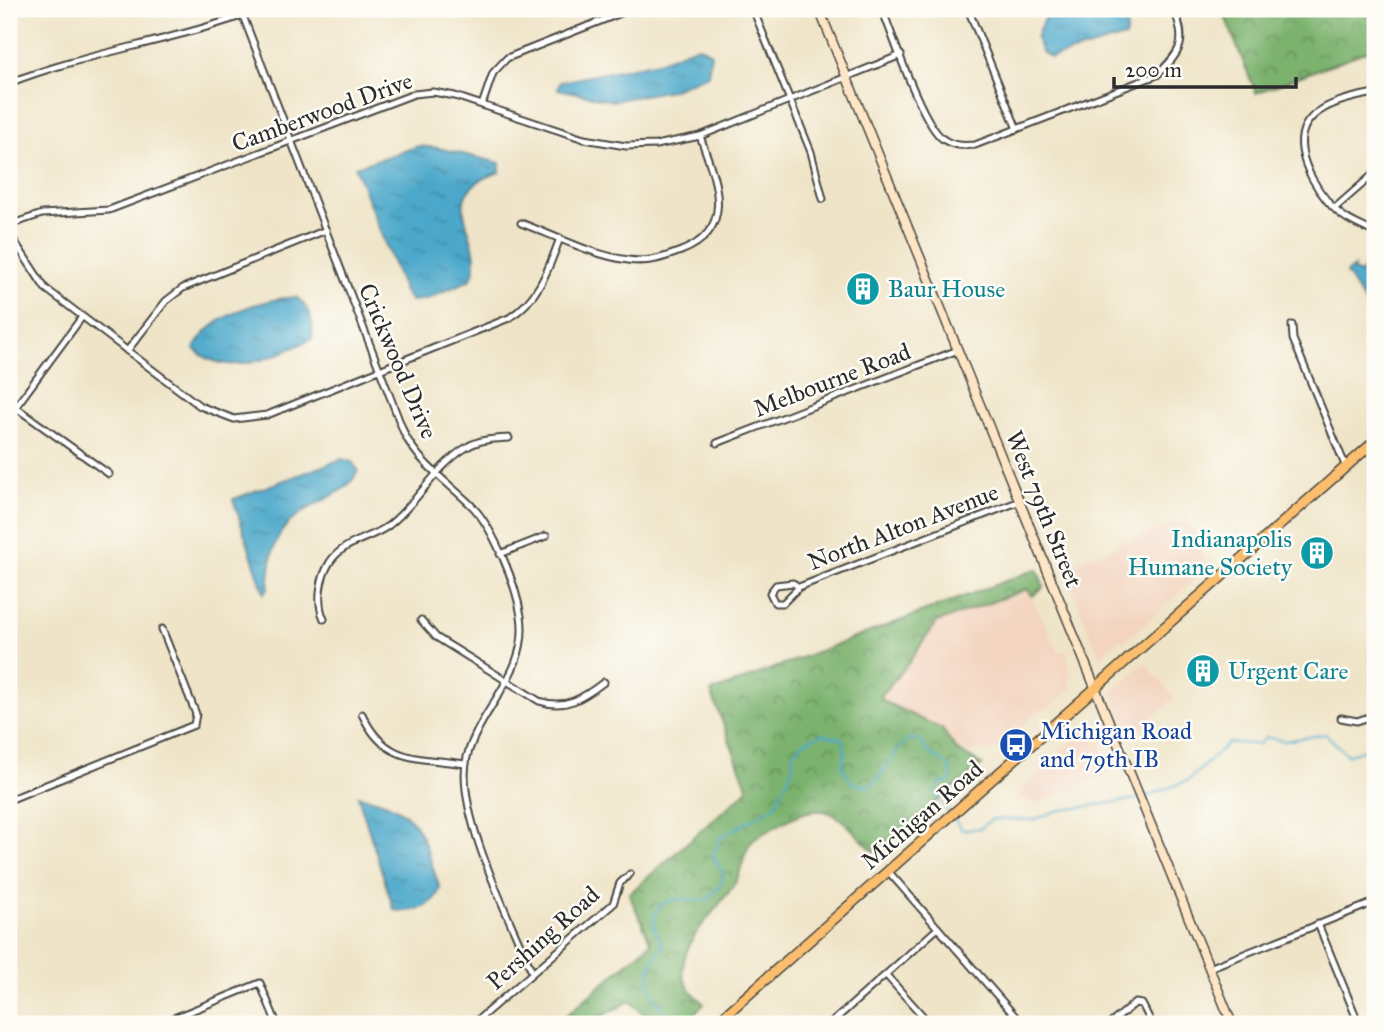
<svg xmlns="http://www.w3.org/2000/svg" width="1384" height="1033" font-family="'IM FELL Great Primer',serif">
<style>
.built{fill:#f3d4bf}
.forest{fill:url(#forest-crowns);stroke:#536e4c;stroke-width:2}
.water{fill:url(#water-ripples);stroke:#3b6a7a;stroke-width:2}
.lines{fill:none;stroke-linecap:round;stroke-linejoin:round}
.stream{stroke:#4ba8ca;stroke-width:2}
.street-casing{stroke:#484742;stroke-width:9}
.secondary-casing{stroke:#484742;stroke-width:11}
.primary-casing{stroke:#484742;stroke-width:12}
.street{stroke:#fff;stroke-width:5}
.secondary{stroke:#fde5c5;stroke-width:8}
.primary{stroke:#fabe6e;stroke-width:9}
.labels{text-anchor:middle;stroke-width:5;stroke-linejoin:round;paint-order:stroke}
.street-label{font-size:24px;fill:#2b2b2b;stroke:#fdfcf7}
.culture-label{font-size:24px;fill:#0d838f;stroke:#fdfcf7;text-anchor:start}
.transit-label{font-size:24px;fill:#164399;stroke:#fdfcf7;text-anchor:start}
</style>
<defs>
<pattern id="forest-crowns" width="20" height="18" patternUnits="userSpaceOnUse" patternTransform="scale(1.75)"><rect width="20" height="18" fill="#7bb26e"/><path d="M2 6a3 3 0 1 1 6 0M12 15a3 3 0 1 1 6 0" fill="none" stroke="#65915b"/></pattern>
<pattern id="water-ripples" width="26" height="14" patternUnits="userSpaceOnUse" patternTransform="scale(1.75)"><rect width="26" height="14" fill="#4ba8ca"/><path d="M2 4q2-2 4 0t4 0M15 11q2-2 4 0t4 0" fill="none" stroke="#3f89a4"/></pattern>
</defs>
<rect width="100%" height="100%" fill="#fdfcf7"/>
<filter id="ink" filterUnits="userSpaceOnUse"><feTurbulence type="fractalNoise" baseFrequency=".0143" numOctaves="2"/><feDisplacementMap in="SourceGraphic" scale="14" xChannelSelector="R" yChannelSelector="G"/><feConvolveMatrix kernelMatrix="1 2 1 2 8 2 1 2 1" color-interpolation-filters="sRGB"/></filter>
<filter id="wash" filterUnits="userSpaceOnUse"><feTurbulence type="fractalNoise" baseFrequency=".00686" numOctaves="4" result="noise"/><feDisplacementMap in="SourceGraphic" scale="28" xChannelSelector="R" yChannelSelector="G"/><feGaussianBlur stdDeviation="1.57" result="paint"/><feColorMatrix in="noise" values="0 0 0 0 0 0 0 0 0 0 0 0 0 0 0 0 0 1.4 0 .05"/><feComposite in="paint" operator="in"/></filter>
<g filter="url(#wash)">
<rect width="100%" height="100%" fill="#efe4c7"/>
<!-- built -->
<g class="built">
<polygon points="1187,518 1207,568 1141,627 1123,642 1120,639 1100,658 1063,567"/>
<polygon points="1028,589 1059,652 1067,651 1071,688 1049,708 1039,710 999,748 967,753 956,749 948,734 883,701 881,695 904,669 937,622"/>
<polygon points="1145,662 1175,698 1129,738 1112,692"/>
<polygon points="1085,727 1095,730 1113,774 1038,803 1019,798 1020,793"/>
</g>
<!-- forest -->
<g class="forest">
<polygon points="1222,9 1298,9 1301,16 1322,9 1375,9 1375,48 1256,93"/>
<path d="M1037,569L1044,587L1032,596L1027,589L937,622L904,669L881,695L883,701L942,729L956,749L982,765L874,852C838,816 828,794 777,826C769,831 755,836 750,844C743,855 742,871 735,883C718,911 685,934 683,969C682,984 694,994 704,1004L685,1024H654L630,1001L588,1024H556L651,943L629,894L748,789L711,692Z"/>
</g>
<!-- water -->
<g class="water">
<path d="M1048,9C1070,9 1139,0 1125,37L1051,58L1042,52L1036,38Z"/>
<polygon points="698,46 711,53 708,75 671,90 612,101 558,89 560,82 658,62"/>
<path d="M419,146L438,148L500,163V172C425,195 493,241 470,280L427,299L411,301L404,292L355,167Z"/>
<polygon points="1354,267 1353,271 1361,274 1363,270 1375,281 1375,319 1346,273"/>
<path d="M296,297C310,308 314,321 312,339C276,355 229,381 194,349C209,316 261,299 296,297Z"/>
<path d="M342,459L352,462L358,470C346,503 293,500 275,544C270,557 270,575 268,588L264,593L233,499Z"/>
<path d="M358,796C422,807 421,835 440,889C432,909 413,913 394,910Z"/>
</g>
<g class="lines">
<!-- stream -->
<g class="stream">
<polyline points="1142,798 1189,780 1228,743 1259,744 1266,737 1284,741 1326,734 1347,755 1368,748 1375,741"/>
<polyline points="954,819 962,830 981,828 992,819 1033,820 1056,811 1137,799"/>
<path d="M677,1024C651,1000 637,976 663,945C660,939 654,930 654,925C652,894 686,898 706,901L720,886L724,875L713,855L721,837L775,806L793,767V753L804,742L822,734L843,739L845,753L842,766L852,783L869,787C887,774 891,751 910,738L922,741L925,750L949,766L952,777L949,782L937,784L936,794L948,812"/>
</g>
</g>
</g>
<g filter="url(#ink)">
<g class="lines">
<!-- street casing -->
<g class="street-casing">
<g id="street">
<polyline points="753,9 811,152 823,199"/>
<path d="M882,9C893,36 922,124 943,139C953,146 963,146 975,145L1157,75C1182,51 1187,42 1174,9"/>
<polyline points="968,9 1017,129"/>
<path d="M243,16L404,433C419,464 448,482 472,506C494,529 516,584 521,616C530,672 480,707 467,757C454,811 510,919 532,972"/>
<path d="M9,83C91,51 178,41 260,9"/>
<path d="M1375,93C1353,97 1314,104 1304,129C1293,157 1323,204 1346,218C1355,224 1366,228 1375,233"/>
<polyline points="482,105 493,73 507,58 631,9"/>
<polyline points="1335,208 1375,173"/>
<path d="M521,223C555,236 592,255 628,260C647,263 663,258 681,251C738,229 715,179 700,136"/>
<polyline points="9,225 42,214 109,210 414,94 433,92 455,96 584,139 626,146 656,145 700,136 901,55"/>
<path d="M9,233L45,288L200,406L234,419L267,415L509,318C539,299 548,270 560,238"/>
<polyline points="1292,325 1293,339 1345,465"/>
<polyline points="127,351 166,301 183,288 326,230"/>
<polyline points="15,407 109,474"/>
<polyline points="9,416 82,317"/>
<polyline points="717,443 958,350"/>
<polyline points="500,554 546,536"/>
<polyline points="799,587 783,603 775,603 770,593 776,585 793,583 799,587 1020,501"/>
<path d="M324,619C316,602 320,578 330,562C344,541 368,540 388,526C417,504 435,466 467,447C480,439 494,439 509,438"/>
<path d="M421,620L436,637L539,701C566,710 583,698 604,682"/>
<path d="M362,714C385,764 418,757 466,764"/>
<polyline points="1341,718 1357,721 1375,715"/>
<polyline points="9,800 194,725 196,714 162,629"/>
<polyline points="888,871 1022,1024"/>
<polyline points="1318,924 1359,1024"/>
<polyline points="1209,968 1375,902"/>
<polyline points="886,975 930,1024"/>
<polyline points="159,1024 260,983 277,1024"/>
<polyline points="473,1024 613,904 620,883 630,874"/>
<polyline points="830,1024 938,928"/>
<polyline points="1110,1024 1135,1003 1142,1004 1152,1024"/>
</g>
</g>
<!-- secondary casing -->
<g class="secondary-casing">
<polyline id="secondary" points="819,9 1232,1024"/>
</g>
<!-- primary casing -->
<g class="primary-casing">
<polyline id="primary" points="715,1024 1375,441"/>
</g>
<!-- street -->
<use href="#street" class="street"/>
<!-- secondary -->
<use href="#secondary" class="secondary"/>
<!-- primary -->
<use href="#primary" class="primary"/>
</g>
</g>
<!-- icons -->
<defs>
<g id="building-disc" transform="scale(1.75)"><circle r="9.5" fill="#0f9aa8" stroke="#fdfcf7"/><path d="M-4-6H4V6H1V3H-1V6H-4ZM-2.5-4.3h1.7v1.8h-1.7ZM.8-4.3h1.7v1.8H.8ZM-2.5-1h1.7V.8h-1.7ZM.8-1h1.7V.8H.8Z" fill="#fff"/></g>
<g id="bus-disc" transform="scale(1.75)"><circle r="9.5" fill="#1a4fb4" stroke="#fdfcf7"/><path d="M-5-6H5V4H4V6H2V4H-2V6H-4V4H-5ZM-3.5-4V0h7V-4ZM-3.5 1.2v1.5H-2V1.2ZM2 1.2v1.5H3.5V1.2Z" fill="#fff"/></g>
</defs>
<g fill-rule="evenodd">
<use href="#building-disc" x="863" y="289"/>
<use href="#building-disc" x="1317" y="553"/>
<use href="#building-disc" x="1203" y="671"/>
<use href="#bus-disc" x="1016" y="745"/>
</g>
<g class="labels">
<!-- street labels -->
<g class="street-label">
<text transform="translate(322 112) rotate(-20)" y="8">Camberwood Drive</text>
<text transform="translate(398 361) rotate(67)" y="8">Crickwood Drive</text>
<text transform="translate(832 380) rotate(-21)" y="8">Melbourne Road</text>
<text transform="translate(1044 509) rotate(68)" y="8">West 79th Street</text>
<text transform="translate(903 527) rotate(-21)" y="8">North Alton Avenue</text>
<text transform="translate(922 815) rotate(-41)" y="8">Michigan Road</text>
<text transform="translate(543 938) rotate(-42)" y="8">Pershing Road</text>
</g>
<!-- culture labels -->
<g class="culture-label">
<text x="888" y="297">Baur House</text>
<text x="1292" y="547" text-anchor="end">Indianapolis<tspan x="1292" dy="28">Humane Society</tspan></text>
<text x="1228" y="679">Urgent Care</text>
</g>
<!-- transit labels -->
<g class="transit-label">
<text x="1040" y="739">Michigan Road<tspan x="1040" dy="28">and 79th IB</tspan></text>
</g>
</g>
<!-- margin -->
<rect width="1384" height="1033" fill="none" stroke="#fdfcf7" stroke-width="35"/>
<!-- scale -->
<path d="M1114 77v10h182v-10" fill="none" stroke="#2b2b2b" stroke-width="3.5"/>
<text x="1125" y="77" font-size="21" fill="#2b2b2b" stroke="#fdfcf7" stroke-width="5" paint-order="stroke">200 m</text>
</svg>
